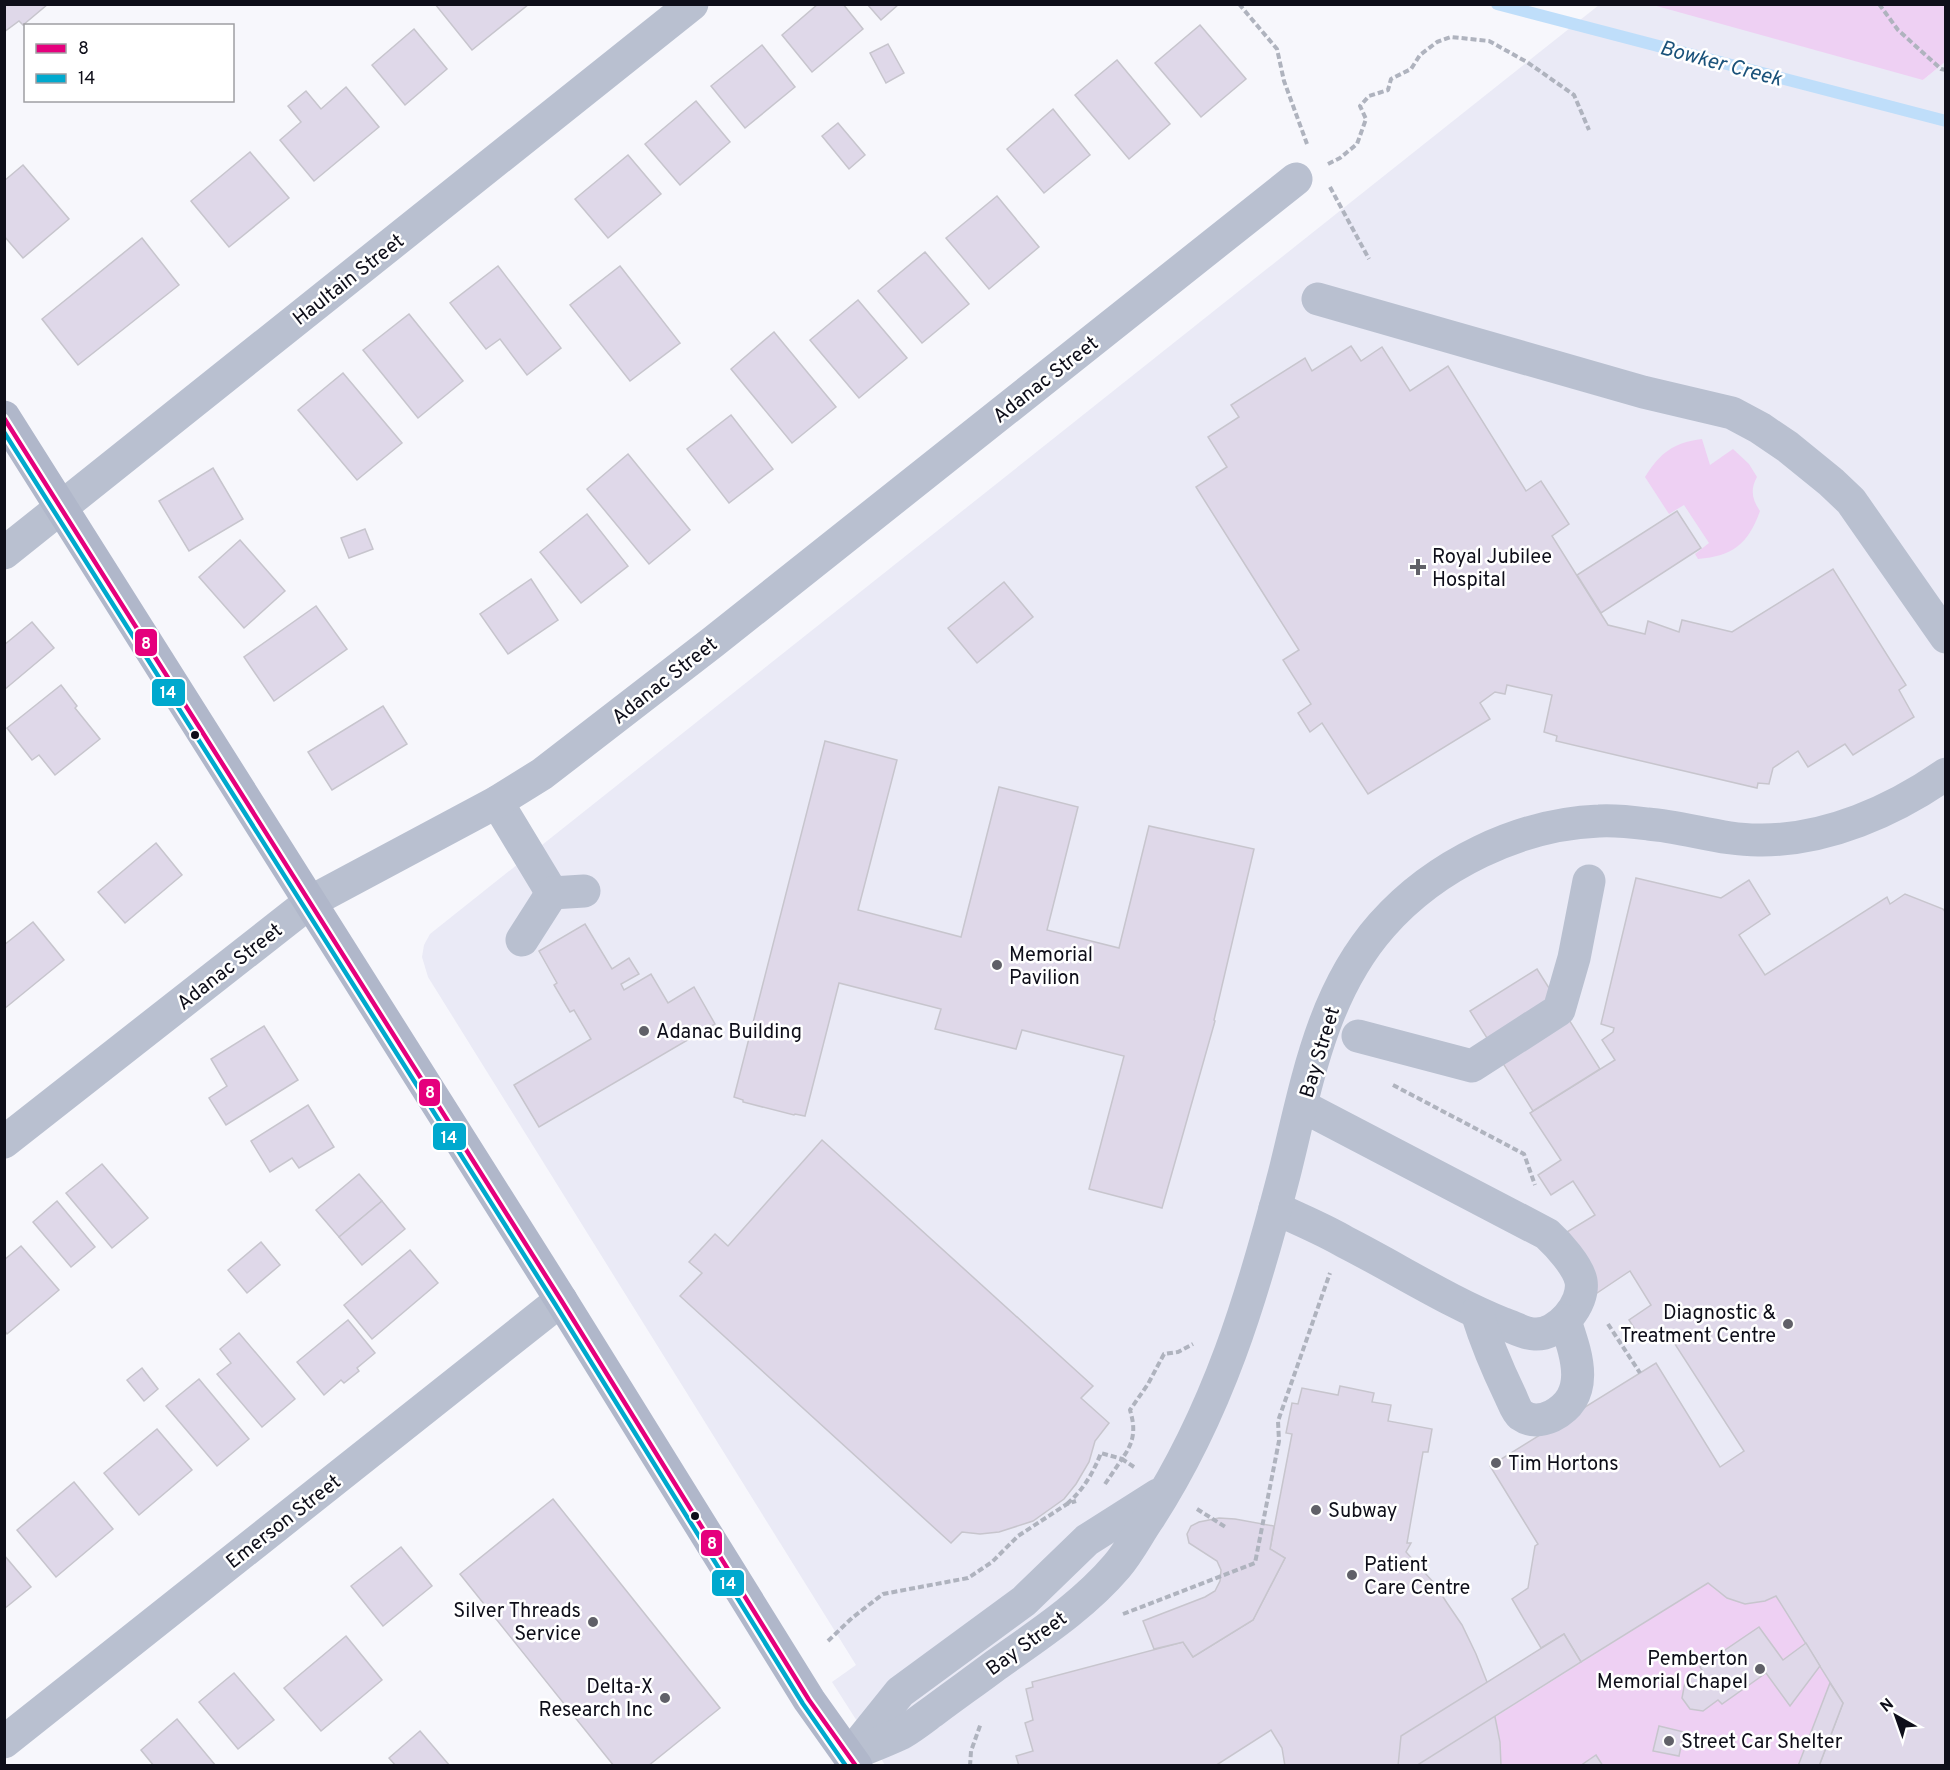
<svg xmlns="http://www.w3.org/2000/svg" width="1950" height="1770" font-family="Overpass,sans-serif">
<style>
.built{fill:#eaeaf6}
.green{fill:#eed0f3}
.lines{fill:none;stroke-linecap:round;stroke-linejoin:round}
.stream{stroke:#bfdefa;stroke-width:12}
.building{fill:#dfd8e9;stroke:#c7c5cd;stroke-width:1.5}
.path{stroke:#afb3be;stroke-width:4;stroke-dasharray:6 3;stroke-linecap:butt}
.minor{stroke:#b9c0d0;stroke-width:33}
.major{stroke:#b0b7ca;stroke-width:33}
.bus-1-casing{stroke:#fff;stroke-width:9}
.bus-2-casing{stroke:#fff;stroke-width:9}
.bus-1{stroke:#e5007d;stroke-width:4.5}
.bus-2{stroke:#00a9ce;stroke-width:4.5}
.poi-dot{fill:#606068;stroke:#fff;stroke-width:2}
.bus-dot{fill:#0e0e19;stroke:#fff;stroke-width:2}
.labels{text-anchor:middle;stroke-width:5;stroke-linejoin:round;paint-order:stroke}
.street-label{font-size:20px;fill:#0e0e19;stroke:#fff}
.poi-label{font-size:20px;fill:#0e0e19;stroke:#fff;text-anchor:start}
.water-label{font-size:21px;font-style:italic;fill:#1a527a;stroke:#fff}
.line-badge{stroke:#fff;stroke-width:2}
.badge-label{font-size:16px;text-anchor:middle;font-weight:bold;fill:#fff}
</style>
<rect width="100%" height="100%" fill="#f7f7fc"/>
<!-- built -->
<polygon class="built" points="1599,5 1863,5 1923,80 1945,62 1945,1765 885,1765 832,1682 856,1665 428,977 422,957 424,945 430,934 440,926"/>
<!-- green -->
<g class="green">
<polygon points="1653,5 1945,5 1945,62 1923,80"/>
<path d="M1702,439L1710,465L1733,449L1749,464L1757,477C1750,489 1752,500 1760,511C1748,544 1733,556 1698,559L1695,554L1709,543L1684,505L1669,514L1645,477C1661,452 1673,443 1702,439Z"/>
<path d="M1708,1583C1727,1603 1750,1609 1776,1596L1806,1643L1783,1660L1702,1670L1685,1682L1682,1698L1690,1709L1703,1711L1718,1700L1722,1703L1766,1673L1790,1705L1820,1666L1830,1683L1798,1765H1501L1500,1742L1495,1717Z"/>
</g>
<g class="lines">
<!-- stream -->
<polyline class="stream" points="1497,4 1946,121"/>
</g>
<!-- building -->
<g class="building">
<polygon points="4,4 48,4 23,25 19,21 4,32"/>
<polygon points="435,4 529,4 472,50"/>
<polygon points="818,4 843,4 863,29 812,72 782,35"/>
<polygon points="867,4 899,4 881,20"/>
<polygon points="1200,25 1246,79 1201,117 1155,63"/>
<polygon points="414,29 447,69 405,105 372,65"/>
<polygon points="888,44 904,73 886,83 870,53"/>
<polygon points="762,45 795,87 745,128 711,86"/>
<polygon points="1117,60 1170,124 1129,159 1075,95"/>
<polygon points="346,87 379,127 314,181 280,140 301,122 288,106 306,91 321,109"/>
<polygon points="696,101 730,142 680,185 645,144"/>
<polygon points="1053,109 1090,155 1044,193 1007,149"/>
<polygon points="838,123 865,155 849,169 822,136"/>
<polygon points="250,152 289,198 229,247 191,201"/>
<polygon points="628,155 661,194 608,238 575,199"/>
<polygon points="23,165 69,219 23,258 4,236 4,181"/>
<polygon points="997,196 1039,247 989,289 946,238"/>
<polygon points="142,238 179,285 78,365 42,319"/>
<polygon points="925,252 969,304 922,343 878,291"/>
<polygon points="498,266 561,348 527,375 500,339 486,349 450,303"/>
<polygon points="620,266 680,343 630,381 570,305"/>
<polygon points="858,300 907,358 859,398 810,340"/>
<polygon points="409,314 463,381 418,418 363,350"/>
<polygon points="774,332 836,407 792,443 731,369"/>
<polygon points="1351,346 1361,361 1382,347 1410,391 1448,366 1526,491 1541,481 1569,524 1552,536 1608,625 1645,634 1648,621 1679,632 1682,620 1732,632 1833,569 1906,685 1899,690 1914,717 1853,755 1845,744 1808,767 1798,751 1773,768 1769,784 1758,783 1757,788 1556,741 1557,736 1544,732 1552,695 1507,685 1505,694 1495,692 1480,703 1490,719 1368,794 1322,723 1310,732 1298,713 1311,704 1283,660 1299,650 1196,487 1227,467 1208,437 1239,417 1231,405 1305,358 1312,371"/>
<polygon points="343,373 402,443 357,480 298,410"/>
<polygon points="731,415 773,469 729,503 687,449"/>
<polygon points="628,454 690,530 649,564 587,489"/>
<polygon points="213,468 243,519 189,551 159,501"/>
<polygon points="1677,511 1701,548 1601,613 1577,575"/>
<polygon points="587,514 628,566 581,603 540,552"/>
<polygon points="365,529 373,549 349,558 341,538"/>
<polygon points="240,540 285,591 244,628 199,577"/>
<polygon points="531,579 558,620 508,654 480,614"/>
<polygon points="1004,582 1033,617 977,663 948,628"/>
<polygon points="316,606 347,649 274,701 244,657"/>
<polygon points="32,622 54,648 4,690 4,645"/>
<polygon points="61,685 77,706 75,708 100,739 55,775 39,755 32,760 7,728"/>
<polygon points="383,706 407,744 332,790 308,752"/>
<polygon points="825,741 897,760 858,910 961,937 999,787 1078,807 1047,930 1119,948 1149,826 1254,849 1214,1020 1215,1021 1162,1208 1089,1189 1124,1056 1022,1030 1016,1049 935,1029 941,1009 839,983 805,1116 795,1114 794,1115 743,1102 743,1100 734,1097"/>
<polygon points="156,843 182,875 125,923 98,892"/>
<polygon points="1636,878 1721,898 1749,880 1770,914 1739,935 1765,975 1887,897 1890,904 1905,894 1943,909 1946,913 1946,1766 1819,1766 1843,1703 1776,1596 1765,1601 1745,1604 1727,1598 1708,1583 1581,1662 1564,1634 1541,1648 1512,1599 1528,1588 1535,1546 1538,1544 1490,1466 1656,1363 1720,1467 1744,1451 1664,1327 1643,1342 1629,1320 1651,1305 1630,1271 1597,1293 1562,1235 1595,1215 1573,1181 1551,1195 1538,1175 1561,1160 1530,1113 1615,1060 1602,1040 1613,1032 1614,1028 1601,1024"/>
<polygon points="33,922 64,960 4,1009 4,945"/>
<polygon points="585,924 612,969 629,958 639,974 621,984 624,990 651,974 668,1003 694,987 715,1024 539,1127 514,1085 591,1039 574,1010 570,1012 554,985 557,983 539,951"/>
<polygon points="1537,969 1600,1069 1533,1111 1470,1011"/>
<polygon points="264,1026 298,1080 226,1125 209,1098 227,1086 211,1059"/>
<polygon points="308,1105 334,1147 299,1168 292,1158 270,1172 251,1141"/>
<polygon points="822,1140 1093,1386 1081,1398 1109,1423 1095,1441 1089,1462 1076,1484 1064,1499 1033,1521 999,1532 980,1534 962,1532 951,1543 680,1296 702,1273 689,1262 715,1234 728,1246"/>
<polygon points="102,1164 148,1218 112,1248 66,1193"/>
<polygon points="359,1174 382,1201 339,1237 316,1210"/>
<polygon points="57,1201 95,1247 71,1267 33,1222"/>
<polygon points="382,1201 405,1229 362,1265 339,1237"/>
<polygon points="261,1242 280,1265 247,1293 228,1270"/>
<polygon points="21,1246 59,1290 7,1334 4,1330 4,1260"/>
<polygon points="410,1250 438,1283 372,1339 344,1305"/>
<polygon points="348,1320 375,1353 357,1368 359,1371 344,1383 341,1380 324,1395 297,1362"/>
<polygon points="239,1333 295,1399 262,1427 217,1374 231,1363 220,1349"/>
<polygon points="142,1368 158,1389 144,1401 127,1380"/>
<polygon points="199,1379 249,1439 217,1466 166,1406"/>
<polygon points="1340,1386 1374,1393 1372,1402 1391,1405 1388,1421 1432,1429 1428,1452 1423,1452 1407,1543 1411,1543 1406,1552 1434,1583 1447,1603 1462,1625 1476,1654 1487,1682 1495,1717 1500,1742 1501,1766 1285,1766 1282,1748 1271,1730 1215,1766 1019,1766 1016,1756 1033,1751 1025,1723 1033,1720 1026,1689 1033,1687 1032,1682 1183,1642 1193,1657 1253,1620 1285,1558 1270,1549 1292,1434 1286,1433 1292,1403 1298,1404 1302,1388 1338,1395"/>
<polygon points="157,1429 192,1470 139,1515 104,1473"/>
<polygon points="74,1482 113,1529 56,1577 17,1530"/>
<polygon points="553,1499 720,1708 648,1766 614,1766 460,1574"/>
<polygon points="1219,1518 1235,1519 1274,1526 1270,1549 1285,1558 1253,1620 1193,1657 1183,1642 1154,1649 1143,1621 1205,1597 1215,1591 1220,1581 1221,1570 1217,1561 1189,1543 1187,1534 1191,1526 1199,1522"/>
<polygon points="401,1547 432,1586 383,1626 351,1586"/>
<polygon points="4,1555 31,1587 4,1609"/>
<polygon points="1759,1627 1783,1660 1806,1643 1820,1666 1790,1706 1766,1673 1722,1704 1718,1700 1703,1711 1690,1709 1682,1698 1685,1682 1702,1670 1700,1667"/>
<polygon points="1564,1634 1581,1662 1416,1766 1398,1766 1401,1736"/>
<polygon points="346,1636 382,1680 321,1731 284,1688"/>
<polygon points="234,1673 274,1720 238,1749 199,1702"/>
<polygon points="1830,1683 1843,1703 1819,1766 1798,1766"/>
<polygon points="177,1719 216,1766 154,1766 141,1750"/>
<polygon points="1659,1726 1684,1732 1679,1756 1653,1751"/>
<polygon points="420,1731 450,1766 396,1766 389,1758"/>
<polygon points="1596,1755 1603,1766 1580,1766"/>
</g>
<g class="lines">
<!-- path -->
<g class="path">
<polyline points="1239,4 1277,49 1284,81 1307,144"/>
<polyline points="1879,4 1898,30 1941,69 1946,70"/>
<polyline points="1328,164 1340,158 1357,144 1366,119 1360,106 1369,96 1388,90 1391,79 1411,69 1420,55 1437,42 1451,37 1489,41 1527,62 1574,95 1589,130"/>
<polyline points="1330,187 1369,259"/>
<polyline points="1393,1085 1524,1154 1535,1185"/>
<polyline points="1608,1324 1640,1373"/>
<path d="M1134,1467L1122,1459C1134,1442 1136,1430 1130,1410L1148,1384L1164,1354L1178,1352L1193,1344"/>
<path d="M1067,1504C1084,1489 1093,1473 1101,1453L1122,1459L1105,1484"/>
<polyline points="1197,1509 1227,1528"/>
<polyline points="1123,1614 1255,1563 1279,1441 1278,1421 1330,1273"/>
<polyline points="828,1641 852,1618 883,1594 968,1578 992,1562 1018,1536 1067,1504 1076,1501"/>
<polyline points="970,1766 971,1751 981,1723"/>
</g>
<!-- minor -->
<g class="minor">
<polyline points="1318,299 1643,392 1732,413 1760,428 1788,447 1831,482 1851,501 1946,637"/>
<polyline points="4,553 692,4"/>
<polyline points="497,802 552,893"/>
<polyline points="522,940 552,893 584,891"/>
<polyline points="1358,1036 1472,1066 1559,1010 1574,958 1589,881"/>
<polyline points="4,1142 310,902 497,802 542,774 713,642 1296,179"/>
<path d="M1275,1208C1298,1219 1323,1229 1345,1242C1398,1269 1449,1302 1504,1324C1513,1327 1525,1334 1534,1334C1558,1336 1585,1304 1581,1281C1578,1266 1558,1244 1547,1234L1302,1106"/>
<path d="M1477,1313C1486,1342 1497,1368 1510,1395C1513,1401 1516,1411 1521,1415C1531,1422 1541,1421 1552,1416C1592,1395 1576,1354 1565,1321"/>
<polyline points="4,1742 561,1300"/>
<polyline points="851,1753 900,1692 1024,1601 1087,1540 1158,1495"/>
<path d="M849,1755C867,1748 885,1741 902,1733C914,1726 925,1717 936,1709C956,1694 976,1680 996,1665C1038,1635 1083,1606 1117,1566C1129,1552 1138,1534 1149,1518C1218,1411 1252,1298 1284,1175C1306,1088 1320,995 1382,925C1435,865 1519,824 1599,821C1615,820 1632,822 1648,824C1686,827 1724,841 1762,840C1827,840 1893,811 1946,774"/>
</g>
<!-- major -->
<polyline class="major" points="4,417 561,1300 809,1700 856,1766"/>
<!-- bus-1 casing -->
<g class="bus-1-casing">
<polyline id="bus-1" points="4,418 561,1300 809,1700 856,1766"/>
</g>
<!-- bus-2 casing -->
<g class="bus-2-casing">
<polyline id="bus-2" points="4,432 555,1304 803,1704 846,1766"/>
</g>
<!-- bus-1 -->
<use href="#bus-1" class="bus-1"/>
<!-- bus-2 -->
<use href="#bus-2" class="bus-2"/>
</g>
<!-- markers -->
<g class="poi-dot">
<path d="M1415 558h6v6h6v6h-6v6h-6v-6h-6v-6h6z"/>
<circle cx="997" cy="965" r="6"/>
<circle cx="644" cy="1031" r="6"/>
<circle cx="1788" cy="1324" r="6"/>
<circle cx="1496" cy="1463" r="6"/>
<circle cx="1316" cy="1510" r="6"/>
<circle cx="1352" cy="1575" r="6"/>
<circle cx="593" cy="1622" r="6"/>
<circle cx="1760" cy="1669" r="6"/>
<circle cx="665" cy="1698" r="6"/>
<circle cx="1669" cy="1741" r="6"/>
</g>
<g class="bus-dot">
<circle cx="195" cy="735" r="5"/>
<circle cx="695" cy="1516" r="5"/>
</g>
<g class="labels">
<!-- street labels -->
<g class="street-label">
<text transform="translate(348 279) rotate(-38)" y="7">Haultain Street</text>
<text transform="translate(1045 379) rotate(-38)" y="7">Adanac Street</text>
<text transform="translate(664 680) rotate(-38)" y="7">Adanac Street</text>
<text transform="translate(229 966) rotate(-38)" y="7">Adanac Street</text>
<text transform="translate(1319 1052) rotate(-73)" y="7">Bay Street</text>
<text transform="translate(283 1521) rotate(-38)" y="7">Emerson Street</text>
<text transform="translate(1026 1643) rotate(-36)" y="7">Bay Street</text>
</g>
<!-- poi labels -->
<g class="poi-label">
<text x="1432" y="563">Royal Jubilee<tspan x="1432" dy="23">Hospital</tspan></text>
<text x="1009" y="961">Memorial<tspan x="1009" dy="23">Pavilion</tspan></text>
<text x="656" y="1038">Adanac Building</text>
<text x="1776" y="1319" text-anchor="end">Diagnostic &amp;<tspan x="1776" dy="23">Treatment Centre</tspan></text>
<text x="1508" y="1470">Tim Hortons</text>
<text x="1328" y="1517">Subway</text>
<text x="1364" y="1571">Patient<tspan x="1364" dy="23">Care Centre</tspan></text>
<text x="581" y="1617" text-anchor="end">Silver Threads<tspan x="581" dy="23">Service</tspan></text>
<text x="1748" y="1665" text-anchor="end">Pemberton<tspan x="1748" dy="23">Memorial Chapel</tspan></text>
<text x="653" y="1693" text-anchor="end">Delta-X<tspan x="653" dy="23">Research Inc</tspan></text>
<text x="1681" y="1748">Street Car Shelter</text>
</g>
<!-- water labels -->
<g class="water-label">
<text transform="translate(1721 63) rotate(15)" y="7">Bowker Creek</text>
</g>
</g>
<g class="line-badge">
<rect x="134" y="628" width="24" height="29" rx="6" fill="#e5007d"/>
<rect x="151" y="678" width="35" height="29" rx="6" fill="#00a9ce"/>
<rect x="418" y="1078" width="23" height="29" rx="6" fill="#e5007d"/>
<rect x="432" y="1122" width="35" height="29" rx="6" fill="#00a9ce"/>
<rect x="700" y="1529" width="23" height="28" rx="6" fill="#e5007d"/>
<rect x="711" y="1569" width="34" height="28" rx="6" fill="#00a9ce"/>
</g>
<g class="badge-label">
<text x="146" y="649">8</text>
<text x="168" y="698">14</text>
<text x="430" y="1098">8</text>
<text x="449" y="1143">14</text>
<text x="712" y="1549">8</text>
<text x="728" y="1589">14</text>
</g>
<!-- border -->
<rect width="1950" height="1770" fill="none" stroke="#0e0e19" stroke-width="12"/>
<!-- legend -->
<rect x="24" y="24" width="210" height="78" fill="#ffffff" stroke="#9f9fa3" stroke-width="1.5"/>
<rect x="36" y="44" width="30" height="9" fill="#e5007d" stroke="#9f9fa3" stroke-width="1.5"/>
<text x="78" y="54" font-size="18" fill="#0e0e19">8</text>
<rect x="36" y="74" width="30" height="9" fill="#00a9ce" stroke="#9f9fa3" stroke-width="1.5"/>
<text x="78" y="84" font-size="18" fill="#0e0e19">14</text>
<!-- north arrow -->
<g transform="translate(1896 1716) rotate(320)" stroke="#ffffff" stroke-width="4.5" paint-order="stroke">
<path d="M0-4.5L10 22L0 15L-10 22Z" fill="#0e0e19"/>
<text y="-9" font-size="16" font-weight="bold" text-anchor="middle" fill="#0e0e19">N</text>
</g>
</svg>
